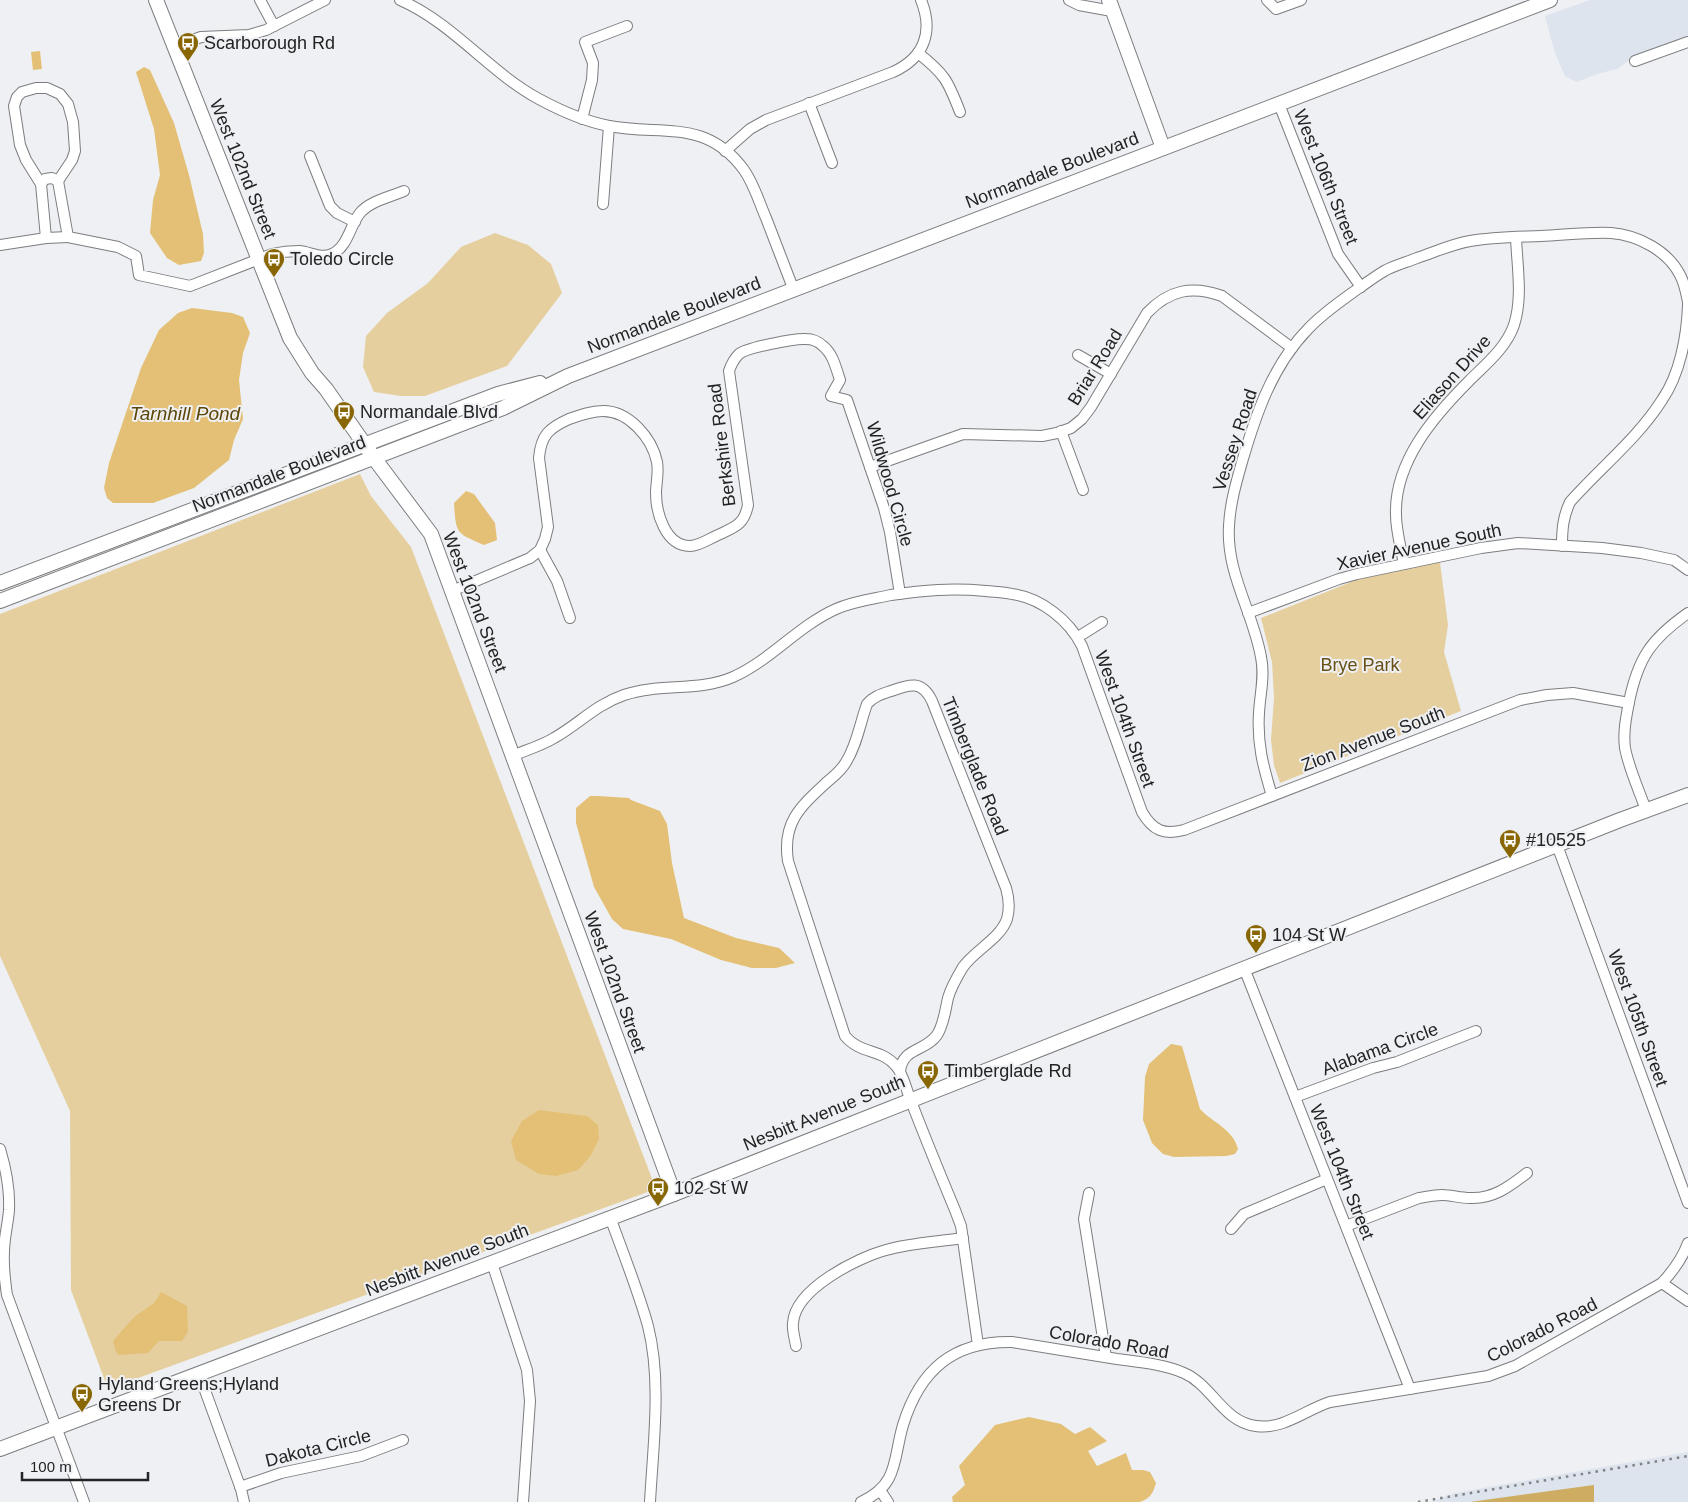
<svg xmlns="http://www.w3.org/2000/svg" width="1688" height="1502" font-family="Helvetica,sans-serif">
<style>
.built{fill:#dde4ed}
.green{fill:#e6cf9f}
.forest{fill:#ceac62}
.water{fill:#e3c076}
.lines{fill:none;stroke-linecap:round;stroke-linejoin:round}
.street-casing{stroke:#7b7d7f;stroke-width:12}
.secondary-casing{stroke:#7b7d7f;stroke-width:16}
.street{stroke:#fff;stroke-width:10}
.secondary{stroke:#fff;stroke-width:14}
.rail{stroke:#808283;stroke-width:2.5;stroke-dasharray:2.5 5;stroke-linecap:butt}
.labels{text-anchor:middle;stroke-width:4;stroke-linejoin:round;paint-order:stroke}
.poi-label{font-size:18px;fill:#222324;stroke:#eef0f3;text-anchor:start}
.street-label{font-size:18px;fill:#222324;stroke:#eef0f3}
.park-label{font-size:18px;fill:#685018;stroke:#eef0f3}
.water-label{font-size:19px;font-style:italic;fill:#5d4609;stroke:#eef0f3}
</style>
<rect width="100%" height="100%" fill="#eef0f3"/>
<!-- built -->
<g class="built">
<polygon points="1590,0 1688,0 1688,42 1628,61 1617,69 1597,74 1577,82 1565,76 1555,53 1545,16"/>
<polygon points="1688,1452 1688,1502 1431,1502 1455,1493"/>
</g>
<!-- green -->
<g class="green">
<polygon points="495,233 528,245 551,264 562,293 507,366 425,396 401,396 374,392 363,367 366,336 387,313 428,283 461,247"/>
<polygon points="360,474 371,496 411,547 656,1189 108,1389 71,1290 70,1111 0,956 0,614"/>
<polygon points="1440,562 1448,625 1444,652 1461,711 1280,783 1274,765 1271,740 1274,698 1272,662 1261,618 1356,580"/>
</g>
<!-- forest -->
<polygon class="forest" points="1594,1485 1594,1502 1470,1502"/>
<!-- water -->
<g class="water">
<polygon points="40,51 42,69 33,70 31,52"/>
<polygon points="144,67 150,70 174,123 189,175 203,234 204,253 201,261 179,265 167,258 150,233 153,200 160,175 154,129 136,72"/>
<polygon points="192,308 232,313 243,317 250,333 243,353 239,380 243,419 234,440 229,460 194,488 153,503 113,503 107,498 104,488 109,463 141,368 159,330 178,313"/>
<path d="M466,491L474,494L495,523L497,540L484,545C456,533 456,534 454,503Z"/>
<polygon points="590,796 598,796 629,798 631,800 660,811 667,824 672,863 684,918 736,938 779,948 795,963 776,968 752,968 721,960 671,939 623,929 612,919 594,887 576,823 576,808"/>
<path d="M1171,1044L1182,1046L1200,1109C1213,1123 1233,1129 1238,1149L1235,1154L1226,1156L1174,1157L1163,1154L1152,1143L1143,1120L1145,1077L1149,1064Z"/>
<polygon points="539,1110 587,1116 598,1125 599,1139 591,1155 578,1170 556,1176 539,1174 516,1160 511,1141 522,1121"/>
<polygon points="161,1292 187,1306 188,1332 182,1341 159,1341 148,1353 119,1355 116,1352 113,1341 134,1317 154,1303"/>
<path d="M1029,1417L1061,1424L1075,1434L1090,1427L1107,1441L1088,1451L1097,1466L1126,1453L1132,1470H1143L1150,1472L1156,1483C1153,1493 1151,1498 1140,1502H953L952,1497L965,1485L959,1466L995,1425Z"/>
</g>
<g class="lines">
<!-- street casing -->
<g class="street-casing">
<g id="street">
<polyline points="260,0 274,26"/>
<path d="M400,0C453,23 489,72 539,99C561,111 584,121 609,126C662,136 706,118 744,170C754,184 759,202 766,218C775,241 784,265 793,288"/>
<polyline points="1069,0 1079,5 1112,11"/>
<polyline points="1267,0 1276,9 1301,0"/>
<polyline points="174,47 201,37 249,35 266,30 325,0"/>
<path d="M918,53C945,74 948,81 960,112"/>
<polyline points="1635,61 1688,42"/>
<polyline points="809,103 832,163"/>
<polyline points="1279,104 1338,254 1361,287"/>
<polyline points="582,119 592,80 593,63 585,42 627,26"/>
<path d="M725,151L750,129L766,120L893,72C924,58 934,32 921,0"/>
<polyline points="310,156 330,206 337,213 355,222"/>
<polyline points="41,184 26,160 20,145 14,106 17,97 22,92 36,88 47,88 60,94 68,104 73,122 75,151 72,160 58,181"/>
<polyline points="603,204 609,126"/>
<polyline points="46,238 68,237"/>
<path d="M0,245L46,238L41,184L45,179L52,178L58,181L68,237L118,247L136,256L139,275L190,286L272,254C281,252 290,251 299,251C311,252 321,259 332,254C348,247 350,225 360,213C370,201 390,197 404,191"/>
<polyline points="1078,355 1111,374"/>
<polyline points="1061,431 1083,490"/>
<path d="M870,467L963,434L1042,436L1057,433L1071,428L1082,419L1091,407L1147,313C1169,290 1192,285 1222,296L1292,348"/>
<path d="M1562,546C1562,529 1563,517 1570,502C1600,468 1638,438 1662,400C1680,374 1687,336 1688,305"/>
<polyline points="540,550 557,581 570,618"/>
<path d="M1404,564C1401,548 1396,531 1396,515C1394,462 1434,416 1469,381C1486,364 1506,348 1514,325C1523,297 1517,266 1516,237"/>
<path d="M452,591L530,558L540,550L545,539L548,527L539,458C541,435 549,428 569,419C580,415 591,411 603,411C629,411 652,438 657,462C659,473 656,483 656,493C656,512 665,546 690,546C699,546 709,539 718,535C735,527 744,525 748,505L729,371C731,365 734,359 739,354C746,348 795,338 806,339C812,339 819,342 823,346C833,354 836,368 840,380L831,396L847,400L884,508L890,532L900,594"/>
<polyline points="1248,613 1339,579 1357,574 1481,548 1518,543 1602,548 1641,553 1674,560 1688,570"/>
<polyline points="1078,637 1102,622"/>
<path d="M512,756C526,750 541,746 554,738C579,724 595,705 624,695C659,683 699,692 733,677C771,660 798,626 836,609C854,601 873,599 891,595C925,590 951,588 986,591C994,592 1003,592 1012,594C1041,598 1069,620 1082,646L1142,812C1153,831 1164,835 1184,830L1520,700L1547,695L1573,693L1629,703"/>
<path d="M1272,796C1263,766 1257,744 1259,713C1260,694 1265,676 1261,657C1253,612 1226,573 1229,526C1230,504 1236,483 1242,462C1256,414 1272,366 1308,329C1323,313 1341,301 1359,288C1368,282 1377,275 1386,270C1396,265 1407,262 1417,258C1435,252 1452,244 1470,241C1493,237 1517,237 1541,236C1564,235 1588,232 1611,233C1638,235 1668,251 1680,275C1685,284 1686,293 1688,302"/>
<path d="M1646,810C1639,790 1629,769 1625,748C1623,732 1626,718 1629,702C1638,658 1651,639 1688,613"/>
<polyline points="1557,845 1688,1203"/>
<polyline points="1244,968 1410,1389"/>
<path d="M900,1071C903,1047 925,1052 937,1035C944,1024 945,1011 948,998C951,987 957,977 963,967C975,950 1000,939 1007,919C1010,908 1009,898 1006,888L932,701C922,680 910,684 891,691C882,694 874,696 867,704C860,723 857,745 846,762C841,771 834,776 827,782C801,806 782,822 788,861L845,1036C861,1055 881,1048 896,1066C904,1075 906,1090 911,1101C925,1138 940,1174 955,1210L961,1226L978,1345"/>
<polyline points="1295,1097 1373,1068 1397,1062 1476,1031"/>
<path d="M0,1149C6,1169 10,1189 9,1210C8,1224 4,1238 4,1252C3,1267 5,1281 7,1295L84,1502"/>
<polyline points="1089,1193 1084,1219 1106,1357"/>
<path d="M610,1217C623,1253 638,1290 648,1326C662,1381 653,1446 650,1502"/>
<path d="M1346,1226L1419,1198C1426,1197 1434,1195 1442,1195C1451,1195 1460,1198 1470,1198C1493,1199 1509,1187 1527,1173"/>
<polyline points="1231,1229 1244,1214 1327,1179"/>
<polyline points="492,1263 527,1370 530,1401 523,1502"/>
<polyline points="1662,1283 1688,1301"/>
<path d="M796,1346C795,1339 792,1330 793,1323C795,1289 857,1258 886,1250C911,1243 937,1242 963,1238"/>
<polyline points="199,1374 241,1489 244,1502"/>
<polyline points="240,1487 281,1473 361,1456 403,1440"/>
<polyline points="880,1490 888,1502"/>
<path d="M861,1502C899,1485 893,1459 903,1425C920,1370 953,1341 1012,1342C1047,1348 1082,1353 1117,1359C1139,1362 1163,1364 1184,1373C1212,1385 1223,1422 1256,1426C1283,1430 1305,1410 1330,1402L1488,1376L1515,1366L1662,1283C1674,1270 1682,1259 1688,1243"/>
</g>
</g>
<!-- secondary casing -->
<g class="secondary-casing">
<g id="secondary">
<polyline points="156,0 290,338 312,373 326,389 374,458 431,534 674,1194"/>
<polyline points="1109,0 1163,148"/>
<polyline points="0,583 498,394 540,383"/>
<polyline points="0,601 503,408 568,376 1550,0"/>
<polyline points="0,1449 674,1194 1620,820 1688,795"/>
</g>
</g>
<!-- street -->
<use href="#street" class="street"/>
<!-- secondary -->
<use href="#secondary" class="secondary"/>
<!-- rail -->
<polyline class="rail" points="1418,1502 1688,1456"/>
</g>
<!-- icons -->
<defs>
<g id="bus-pin" transform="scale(1.125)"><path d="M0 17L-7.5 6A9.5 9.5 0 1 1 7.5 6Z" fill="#886603" stroke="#eef0f3"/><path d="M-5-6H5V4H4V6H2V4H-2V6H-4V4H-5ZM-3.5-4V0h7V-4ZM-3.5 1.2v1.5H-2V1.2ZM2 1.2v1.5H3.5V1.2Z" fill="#fff"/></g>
</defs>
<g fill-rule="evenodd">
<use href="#bus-pin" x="188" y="43"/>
<use href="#bus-pin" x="274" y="259"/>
<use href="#bus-pin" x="344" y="412"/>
<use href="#bus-pin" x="1510" y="840"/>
<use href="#bus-pin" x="1256" y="935"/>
<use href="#bus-pin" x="928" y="1071"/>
<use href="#bus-pin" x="658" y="1188"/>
<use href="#bus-pin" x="82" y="1394"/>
</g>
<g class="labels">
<!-- poi labels -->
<g class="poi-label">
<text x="204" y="49">Scarborough Rd</text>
<text x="290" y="265">Toledo Circle</text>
<text x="360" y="418">Normandale Blvd</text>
<text x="1526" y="846">#10525</text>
<text x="1272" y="941">104 St W</text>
<text x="944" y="1077">Timberglade Rd</text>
<text x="674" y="1194">102 St W</text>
<text x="98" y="1390">Hyland Greens;Hyland<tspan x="98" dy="21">Greens Dr</tspan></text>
</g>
<!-- street labels -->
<g class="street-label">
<text transform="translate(243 169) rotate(68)" y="6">West 102nd Street</text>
<text transform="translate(1052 170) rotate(-21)" y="6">Normandale Boulevard</text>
<text transform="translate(1326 177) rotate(68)" y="6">West 106th Street</text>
<text transform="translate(674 315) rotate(-21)" y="6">Normandale Boulevard</text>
<text transform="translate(1095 367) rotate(-58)" y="6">Briar Road</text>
<text transform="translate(1452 377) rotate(-48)" y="6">Eliason Drive</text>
<text transform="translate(1235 440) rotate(-72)" y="6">Vessey Road</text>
<text transform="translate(722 445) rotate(-97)" y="6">Berkshire Road</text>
<text transform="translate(279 474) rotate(-21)" y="6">Normandale Boulevard</text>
<text transform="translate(890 484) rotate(74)" y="6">Wildwood Circle</text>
<text transform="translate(1419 547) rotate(-12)" y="6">Xavier Avenue South</text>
<text transform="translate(475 602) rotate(69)" y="6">West 102nd Street</text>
<text transform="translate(1125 719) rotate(70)" y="6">West 104th Street</text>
<text transform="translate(1373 739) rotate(-21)" y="6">Zion Avenue South</text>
<text transform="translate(975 766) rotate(68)" y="6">Timberglade Road</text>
<text transform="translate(615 982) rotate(70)" y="6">West 102nd Street</text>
<text transform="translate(1638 1018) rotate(70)" y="6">West 105th Street</text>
<text transform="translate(1380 1049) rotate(-20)" y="6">Alabama Circle</text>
<text transform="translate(824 1113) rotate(-22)" y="6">Nesbitt Avenue South</text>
<text transform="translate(1342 1172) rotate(68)" y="6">West 104th Street</text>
<text transform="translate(447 1260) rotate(-21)" y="6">Nesbitt Avenue South</text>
<text transform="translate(1542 1330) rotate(-27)" y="6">Colorado Road</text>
<text transform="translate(1109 1342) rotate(10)" y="6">Colorado Road</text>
<text transform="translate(318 1448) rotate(-14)" y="6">Dakota Circle</text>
</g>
<!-- park labels -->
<g class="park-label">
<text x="1360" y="671">Brye Park</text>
</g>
<!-- water labels -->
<g class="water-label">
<text x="185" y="420">Tarnhill Pond</text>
</g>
</g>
<!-- scale -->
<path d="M22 1472v8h126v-8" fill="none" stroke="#222324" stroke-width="2.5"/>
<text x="30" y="1472" font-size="15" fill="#222324" stroke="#eef0f3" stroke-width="4" paint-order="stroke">100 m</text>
</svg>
